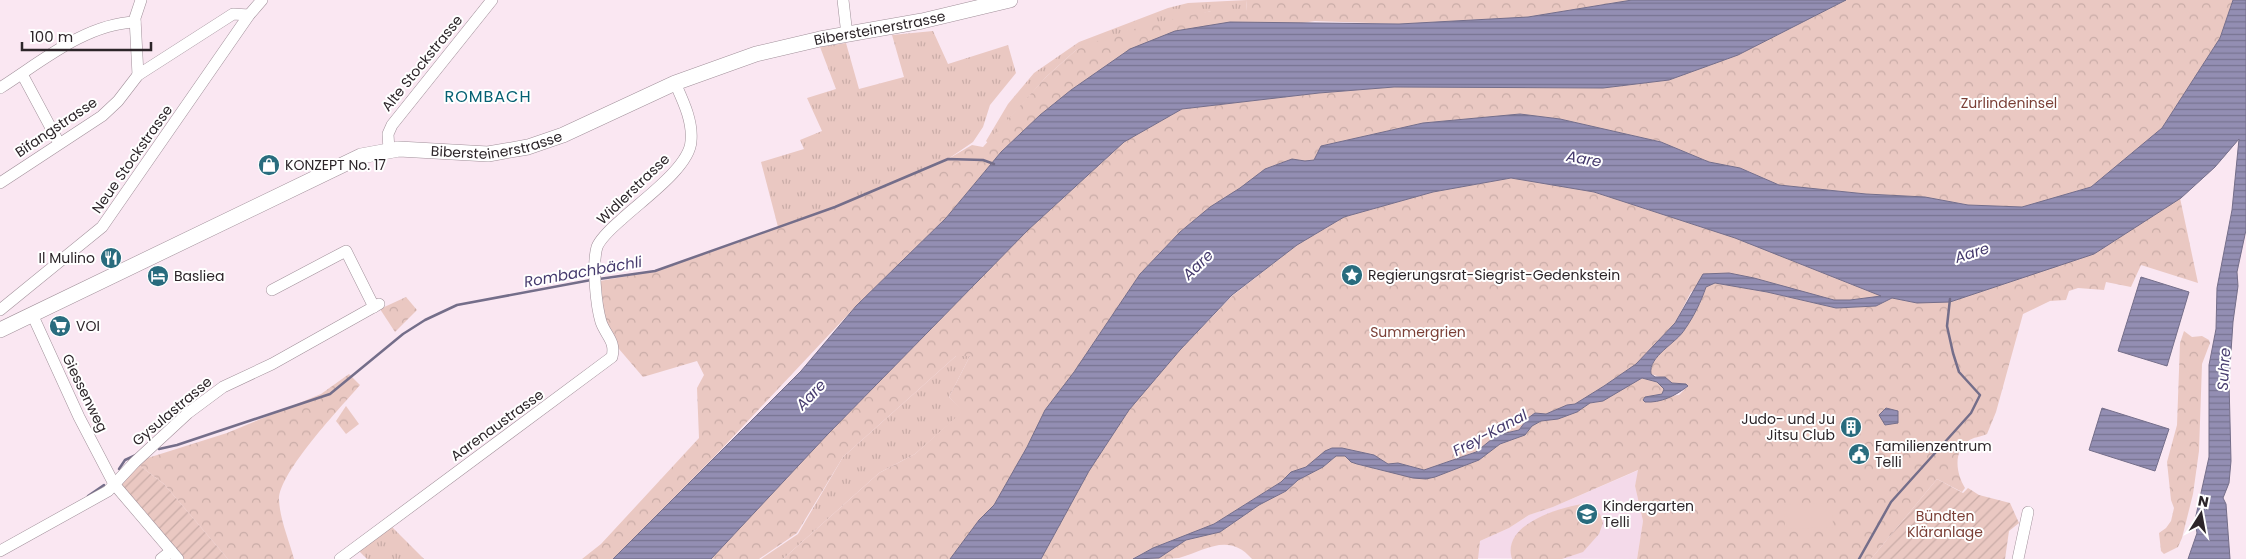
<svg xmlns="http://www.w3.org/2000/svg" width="2246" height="559" font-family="Poppins,sans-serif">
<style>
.built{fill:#f4daea}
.grass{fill:url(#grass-tufts)}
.forest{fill:url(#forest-crowns)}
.garden{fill:url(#garden-furrows)}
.pitch{fill:#eac8c2}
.water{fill:url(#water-rules);stroke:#746e8a}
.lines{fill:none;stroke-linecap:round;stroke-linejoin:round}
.stream{stroke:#746e8a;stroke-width:2.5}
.minor-casing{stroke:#a1909a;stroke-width:12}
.major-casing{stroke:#a1909a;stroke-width:16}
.minor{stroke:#fff;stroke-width:11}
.major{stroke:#fff;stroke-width:15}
.labels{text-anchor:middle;stroke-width:4;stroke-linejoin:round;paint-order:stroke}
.street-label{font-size:14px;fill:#2c2529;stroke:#fff}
.park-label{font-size:14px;fill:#7b3f36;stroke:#fff}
.poi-label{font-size:14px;fill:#2c2529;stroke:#fff;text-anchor:start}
.water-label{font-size:15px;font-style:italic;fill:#463b6e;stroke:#fff}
.quarter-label{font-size:16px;letter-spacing:1px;fill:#056073;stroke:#fff}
</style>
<defs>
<pattern id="grass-tufts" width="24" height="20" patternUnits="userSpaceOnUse" patternTransform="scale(1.25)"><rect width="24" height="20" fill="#eac8c2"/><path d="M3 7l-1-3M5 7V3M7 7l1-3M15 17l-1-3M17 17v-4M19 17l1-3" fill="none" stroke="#c9aca7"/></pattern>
<pattern id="forest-crowns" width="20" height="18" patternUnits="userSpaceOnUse" patternTransform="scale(1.25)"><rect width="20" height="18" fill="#eac8c2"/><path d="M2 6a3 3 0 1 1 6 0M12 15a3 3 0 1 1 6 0" fill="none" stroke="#c9aca7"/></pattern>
<pattern id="garden-furrows" width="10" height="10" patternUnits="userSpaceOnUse" patternTransform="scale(1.25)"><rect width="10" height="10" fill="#eac8c2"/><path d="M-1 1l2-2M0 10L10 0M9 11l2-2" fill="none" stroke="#c9aca7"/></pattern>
<pattern id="water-rules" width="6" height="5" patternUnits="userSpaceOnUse" patternTransform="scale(1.25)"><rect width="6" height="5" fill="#938eb3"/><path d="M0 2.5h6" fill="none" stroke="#787492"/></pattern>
</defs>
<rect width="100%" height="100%" fill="#fae7f2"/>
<!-- built -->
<polygon class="built" points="1639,470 1635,486 1643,521 1637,559 1477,558 1480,541 1509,528 1529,515 1553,507"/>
<!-- grass -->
<g class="grass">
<polygon points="1247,0 1246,11 1211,11 1076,50 1046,77 988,143 986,141 1008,104 1034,73 1079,42 1168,8 1188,3"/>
<polygon points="933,31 948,64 1008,45 1016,73 990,105 983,127 973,142 948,159 835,207 778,227 761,162 804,149 800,140 822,131 807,98 836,89 820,47 846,43 859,89 904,77 892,35"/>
<polygon points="956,356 970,356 949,397 964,411 915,454 879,473 783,559 761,559 798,534 843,457"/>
<polygon points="392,527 424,559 367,559 359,551"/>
</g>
<!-- forest -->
<g class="forest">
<polygon points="1247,0 1632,0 1528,17 1399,24 1315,21 1130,49 1071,90 1040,115 1001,152 946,218 856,306 714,457 613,559 582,559 601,544 699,438 697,388 704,375 697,361 643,377 613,342 603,328 600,281 655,271 835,207 948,159 972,145 983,147 1046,77 1076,50 1107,37 1158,22 1211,11 1246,11"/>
<polygon points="1846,0 2233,0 2220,38 2162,128 2091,187 2022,207 1968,205 1925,197 1866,194 1779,185 1740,168 1709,162 1661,142 1560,119 1520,114 1423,123 1321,146 1314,160 1305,161 1292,159 1265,169 1240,188 1210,207 1180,232 1140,274 1074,372 1045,410 1027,447 994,505 979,520 950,559 783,559 879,473 915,454 963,411 949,397 970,356 956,356 843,457 797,533 759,559 711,559 828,434 1028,230 1124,142 1182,109 1319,93 1394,87 1603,88 1669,80 1738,55"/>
<polygon points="1511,178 1594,192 1735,238 1882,296 1850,300 1834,300 1729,273 1691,292 1675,323 1636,364 1604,386 1575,404 1567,405 1546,414 1535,413 1527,418 1519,430 1497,435 1476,452 1424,470 1398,463 1388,464 1374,455 1342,448 1332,448 1306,467 1291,472 1281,482 1214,524 1153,548 1133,559 1041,559 1089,471 1129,410 1180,350 1232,296 1297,245 1344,217 1433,192"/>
<path d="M2180,198L2198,283L2141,265L2131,287L2106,282L2104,290L2078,288L2069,291L2066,300L2050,301L2023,314L1996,412L1987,434C1981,437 1973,437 1968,441C1953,452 1956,473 1965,488L1962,492L1937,479L1871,559H1637L1643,521L1635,486L1638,470L1553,507L1529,515L1509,528L1480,541L1478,559H1252C1229,532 1206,550 1179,558C1171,559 1160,559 1151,559L1159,558L1186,540L1220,532L1259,505L1286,491L1298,480L1323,467L1336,456H1345L1357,464L1379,470L1435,477L1479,460L1500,444L1525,435L1532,426L1541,421L1558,419L1577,412L1590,403H1595L1642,378L1657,382L1664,389L1662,394L1645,397L1663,400L1669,396L1679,395L1687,387L1686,384L1672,383L1669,380L1651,374C1648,356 1677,343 1685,329C1694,316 1701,302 1706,287L1715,283L1767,292L1836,308L1876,306L1892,298L1917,303L2094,254Z"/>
<polygon points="406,297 417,310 395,332 380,309"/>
<polygon points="2184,331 2192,337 2202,336 2209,340 2210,343 2202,364 2199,451 2193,494 2182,538 2178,547 2164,554 2161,551 2159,533 2166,528 2171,521 2174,508 2171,500 2167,462 2177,425 2180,343"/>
<path d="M349,374L360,385C342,406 278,473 279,500C280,520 289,540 294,559H228L164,484L135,462L227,433L321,394Z"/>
<polygon points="346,406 359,424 346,434 336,421"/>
<path d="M1582,504L1589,506L1600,514L1603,523L1599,534L1583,552L1562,559H1512C1501,525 1558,508 1582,504Z"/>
</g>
<!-- garden -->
<g class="garden">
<polygon points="135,462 164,484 228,559 178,559 120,491 120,477"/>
<polygon points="1937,479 1963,493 1968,488 1979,495 2010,503 2019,523 2009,531 2005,559 1871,559"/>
</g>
<!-- pitch -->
<polygon class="pitch" points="1832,503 1833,527 1785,529 1784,505"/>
<!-- water -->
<g class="water">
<polygon points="1632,0 1846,0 1738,55 1669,80 1603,88 1394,87 1319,93 1182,109 1124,142 1028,230 828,434 711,559 613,559 801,371 856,306 946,218 1001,152 1040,115 1071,90 1130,49 1175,31 1230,22 1399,24 1528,17"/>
<path d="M2233,0H2246V230L2237,272L2238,286L2233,322L2229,382L2231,461L2229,483L2223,498L2226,504L2230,559H2188L2197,533L2195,520L2209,457V365L2216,329L2217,288L2232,210L2239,139L2215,167L2181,198L2094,254L1950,302L1917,303L1892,298L1876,306L1836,308L1767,292L1715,283L1706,287C1701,302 1694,316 1685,329C1677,343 1648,356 1651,374L1655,377H1665L1672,383L1686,384L1688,386C1675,396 1661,403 1645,402L1643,400L1645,397L1662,394L1664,389L1657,382L1642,378L1603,401L1590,403L1577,412L1558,419L1541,421L1532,426L1525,435L1500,444L1479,460L1435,477L1426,479L1413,478L1357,464L1351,462L1345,456H1336L1323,467L1298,480L1286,491L1259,505L1220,532L1186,540L1159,558L1133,559L1153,548L1214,524L1281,482L1291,472L1306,467L1325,451L1332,448H1342L1374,455L1388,464L1398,463L1424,470L1476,452L1497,435L1519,430L1528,418L1535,413L1546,414L1567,405L1575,404L1604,386L1636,364L1675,323L1703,274L1729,273L1754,278L1834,300H1850L1881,296L1735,238L1594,192L1511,178L1433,192L1344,217L1297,245L1232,295L1180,350L1129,410L1089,471L1041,559H950L979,520L994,505L1027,447L1045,410L1074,372L1140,274L1180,232L1210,207L1240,188L1265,169L1292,159L1305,161L1314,160L1321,146L1423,123L1520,114L1560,119L1661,142L1709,162L1740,168L1779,185L1866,194L1925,197L1968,205L2022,207L2091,187L2162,128L2220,38Z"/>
<polygon points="2141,277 2189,292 2167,366 2118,351"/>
<polygon points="1886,408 1898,411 1898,423 1885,425 1879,415"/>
<polygon points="2102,408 2169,429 2155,471 2089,450"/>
</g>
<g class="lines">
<!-- stream -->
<g class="stream">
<polyline points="599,279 655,271 835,207 948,159 983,160 994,164"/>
<polyline points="159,449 177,445 330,394 403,334 425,320 457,305 591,280"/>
<polyline points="119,469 125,460 136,455"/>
<polyline points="88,496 104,485"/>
<polyline points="1859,559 1891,502 1971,413 1980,395 1959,372 1953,353 1947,326 1950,299"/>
</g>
<!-- minor casing -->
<g class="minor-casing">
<g id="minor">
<polyline points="843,0 847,35"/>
<polyline points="22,74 59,143"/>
<polyline points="138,75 135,18 141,0"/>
<path d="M0,88C41,62 85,24 135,22"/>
<polyline points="389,150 388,134 392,125 492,0"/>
<polyline points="0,183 102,116 118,101 138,75 233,14 249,15"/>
<polyline points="272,290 346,251 374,307"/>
<polyline points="0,310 102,227 249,15 262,0"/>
<polyline points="32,314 79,417 114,484 178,559"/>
<polyline points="0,551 108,491 135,462 188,413 223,387 272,364 379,304"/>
<polyline points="161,559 171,551"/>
<path d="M340,559L612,357C616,341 606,336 601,322C596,305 592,264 597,247C601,237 614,226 622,219C641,201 690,167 691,141C693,121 683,101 675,83"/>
<polyline points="2018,559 2028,512"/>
</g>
</g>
<!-- major casing -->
<g class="major-casing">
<g id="major">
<path id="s1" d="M0,330L361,156L399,149L488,154L528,147L563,135L675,83L756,54L820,39L922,21L1010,0"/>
</g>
</g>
<!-- minor -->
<use href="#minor" class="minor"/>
<!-- major -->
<use href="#major" class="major"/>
</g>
<!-- icons -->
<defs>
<g id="shop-disc" transform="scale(1.125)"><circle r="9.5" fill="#296c7e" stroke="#fff"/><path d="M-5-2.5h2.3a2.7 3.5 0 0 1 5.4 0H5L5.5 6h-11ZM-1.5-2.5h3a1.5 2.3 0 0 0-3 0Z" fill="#fff"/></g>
<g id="restaurant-disc" transform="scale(1.125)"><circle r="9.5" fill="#296c7e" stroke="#fff"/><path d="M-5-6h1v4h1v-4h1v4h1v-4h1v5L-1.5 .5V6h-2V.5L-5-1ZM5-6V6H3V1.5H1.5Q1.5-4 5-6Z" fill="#fff"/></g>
<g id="sight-disc" transform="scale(1.125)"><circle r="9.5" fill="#296c7e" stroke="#fff"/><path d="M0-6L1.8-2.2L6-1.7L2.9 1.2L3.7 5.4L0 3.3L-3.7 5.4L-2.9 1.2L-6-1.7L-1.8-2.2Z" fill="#fff"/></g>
<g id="hotel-disc" transform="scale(1.125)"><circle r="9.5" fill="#296c7e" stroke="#fff"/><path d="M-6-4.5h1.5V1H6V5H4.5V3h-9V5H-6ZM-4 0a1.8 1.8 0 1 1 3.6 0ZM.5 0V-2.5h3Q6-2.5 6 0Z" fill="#fff"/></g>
<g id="supermarket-disc" transform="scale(1.125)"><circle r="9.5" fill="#296c7e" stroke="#fff"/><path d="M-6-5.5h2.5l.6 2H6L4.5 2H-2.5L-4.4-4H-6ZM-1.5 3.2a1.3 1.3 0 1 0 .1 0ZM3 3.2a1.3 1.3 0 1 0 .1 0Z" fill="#fff"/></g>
<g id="building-disc" transform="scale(1.125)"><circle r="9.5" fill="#296c7e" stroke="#fff"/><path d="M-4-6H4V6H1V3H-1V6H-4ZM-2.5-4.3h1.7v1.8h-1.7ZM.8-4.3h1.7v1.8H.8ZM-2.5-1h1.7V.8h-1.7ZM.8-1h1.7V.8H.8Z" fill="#fff"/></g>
<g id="civic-disc" transform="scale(1.125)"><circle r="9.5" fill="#296c7e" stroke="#fff"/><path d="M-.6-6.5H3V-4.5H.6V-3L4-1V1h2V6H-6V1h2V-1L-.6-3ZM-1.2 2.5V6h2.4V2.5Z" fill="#fff"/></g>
<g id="school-disc" transform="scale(1.125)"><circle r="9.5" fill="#296c7e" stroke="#fff"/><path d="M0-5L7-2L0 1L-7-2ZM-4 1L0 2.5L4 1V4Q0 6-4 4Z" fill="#fff"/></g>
</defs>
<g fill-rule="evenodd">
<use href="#shop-disc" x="269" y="165"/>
<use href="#restaurant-disc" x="111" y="258"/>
<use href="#sight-disc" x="1352" y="275"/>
<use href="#hotel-disc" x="158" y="276"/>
<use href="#supermarket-disc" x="60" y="326"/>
<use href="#building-disc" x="1851" y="427"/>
<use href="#civic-disc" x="1859" y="454"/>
<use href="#school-disc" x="1587" y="514"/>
</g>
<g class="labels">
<!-- street labels -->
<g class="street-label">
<text dy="5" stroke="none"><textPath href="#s1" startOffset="942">Bibersteinerstrasse</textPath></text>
<text transform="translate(422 63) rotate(-51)" y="5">Alte Stockstrasse</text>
<text transform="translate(56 127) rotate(-34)" y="5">Bifangstrasse</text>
<text dy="5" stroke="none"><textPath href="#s1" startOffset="538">Bibersteinerstrasse</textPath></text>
<text transform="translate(132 159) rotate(-55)" y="5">Neue Stockstrasse</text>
<text transform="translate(633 189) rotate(-44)" y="5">Widlerstrasse</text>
<text transform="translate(85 393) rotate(64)" y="5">Giessenweg</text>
<text transform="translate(172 411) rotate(-40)" y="5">Gysulastrasse</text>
<text transform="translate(497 425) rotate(-36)" y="5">Aarenaustrasse</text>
</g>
<!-- park labels -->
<g class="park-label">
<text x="2009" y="108">Zurlindeninsel</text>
<text x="1418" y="337">Summergrien</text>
<text x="1945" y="521">Bündten<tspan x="1945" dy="16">Kläranlage</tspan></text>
</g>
<!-- poi labels -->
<g class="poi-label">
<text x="285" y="170">KONZEPT No. 17</text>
<text x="95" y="263" text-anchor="end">Il Mulino</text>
<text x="1368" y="280">Regierungsrat-Siegrist-Gedenkstein</text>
<text x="174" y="281">Basliea</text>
<text x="76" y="331">VOI</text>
<text x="1835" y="424" text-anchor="end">Judo- und Ju<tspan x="1835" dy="16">Jitsu Club</tspan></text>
<text x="1875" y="451">Familienzentrum<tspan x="1875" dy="16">Telli</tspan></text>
<text x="1603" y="511">Kindergarten<tspan x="1603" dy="16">Telli</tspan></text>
</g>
<!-- water labels -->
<g class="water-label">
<text transform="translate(1584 159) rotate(10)" y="5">Aare</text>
<text transform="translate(1972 253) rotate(-17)" y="5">Aare</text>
<text transform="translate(1198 265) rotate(-44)" y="5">Aare</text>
<text transform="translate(583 272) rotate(-10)" y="5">Rombachbächli</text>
<text transform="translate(2224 369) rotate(-87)" y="5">Suhre</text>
<text transform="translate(811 395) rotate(-46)" y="5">Aare</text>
<text transform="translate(1490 433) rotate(-28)" y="5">Frey-Kanal</text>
</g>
<!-- quarter labels -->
<g class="quarter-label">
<text x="488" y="102">ROMBACH</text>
</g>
</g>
<!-- north arrow -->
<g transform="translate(2201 514) rotate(11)" stroke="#ffffff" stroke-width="4" paint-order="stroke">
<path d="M0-4L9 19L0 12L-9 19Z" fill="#2c2529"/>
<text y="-8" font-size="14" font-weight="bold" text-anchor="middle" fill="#2c2529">N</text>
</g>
<!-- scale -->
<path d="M22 42v8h129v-8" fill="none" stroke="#2c2529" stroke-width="2.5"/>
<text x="30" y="42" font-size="15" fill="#2c2529" stroke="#ffffff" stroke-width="4" paint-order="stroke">100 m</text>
</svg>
